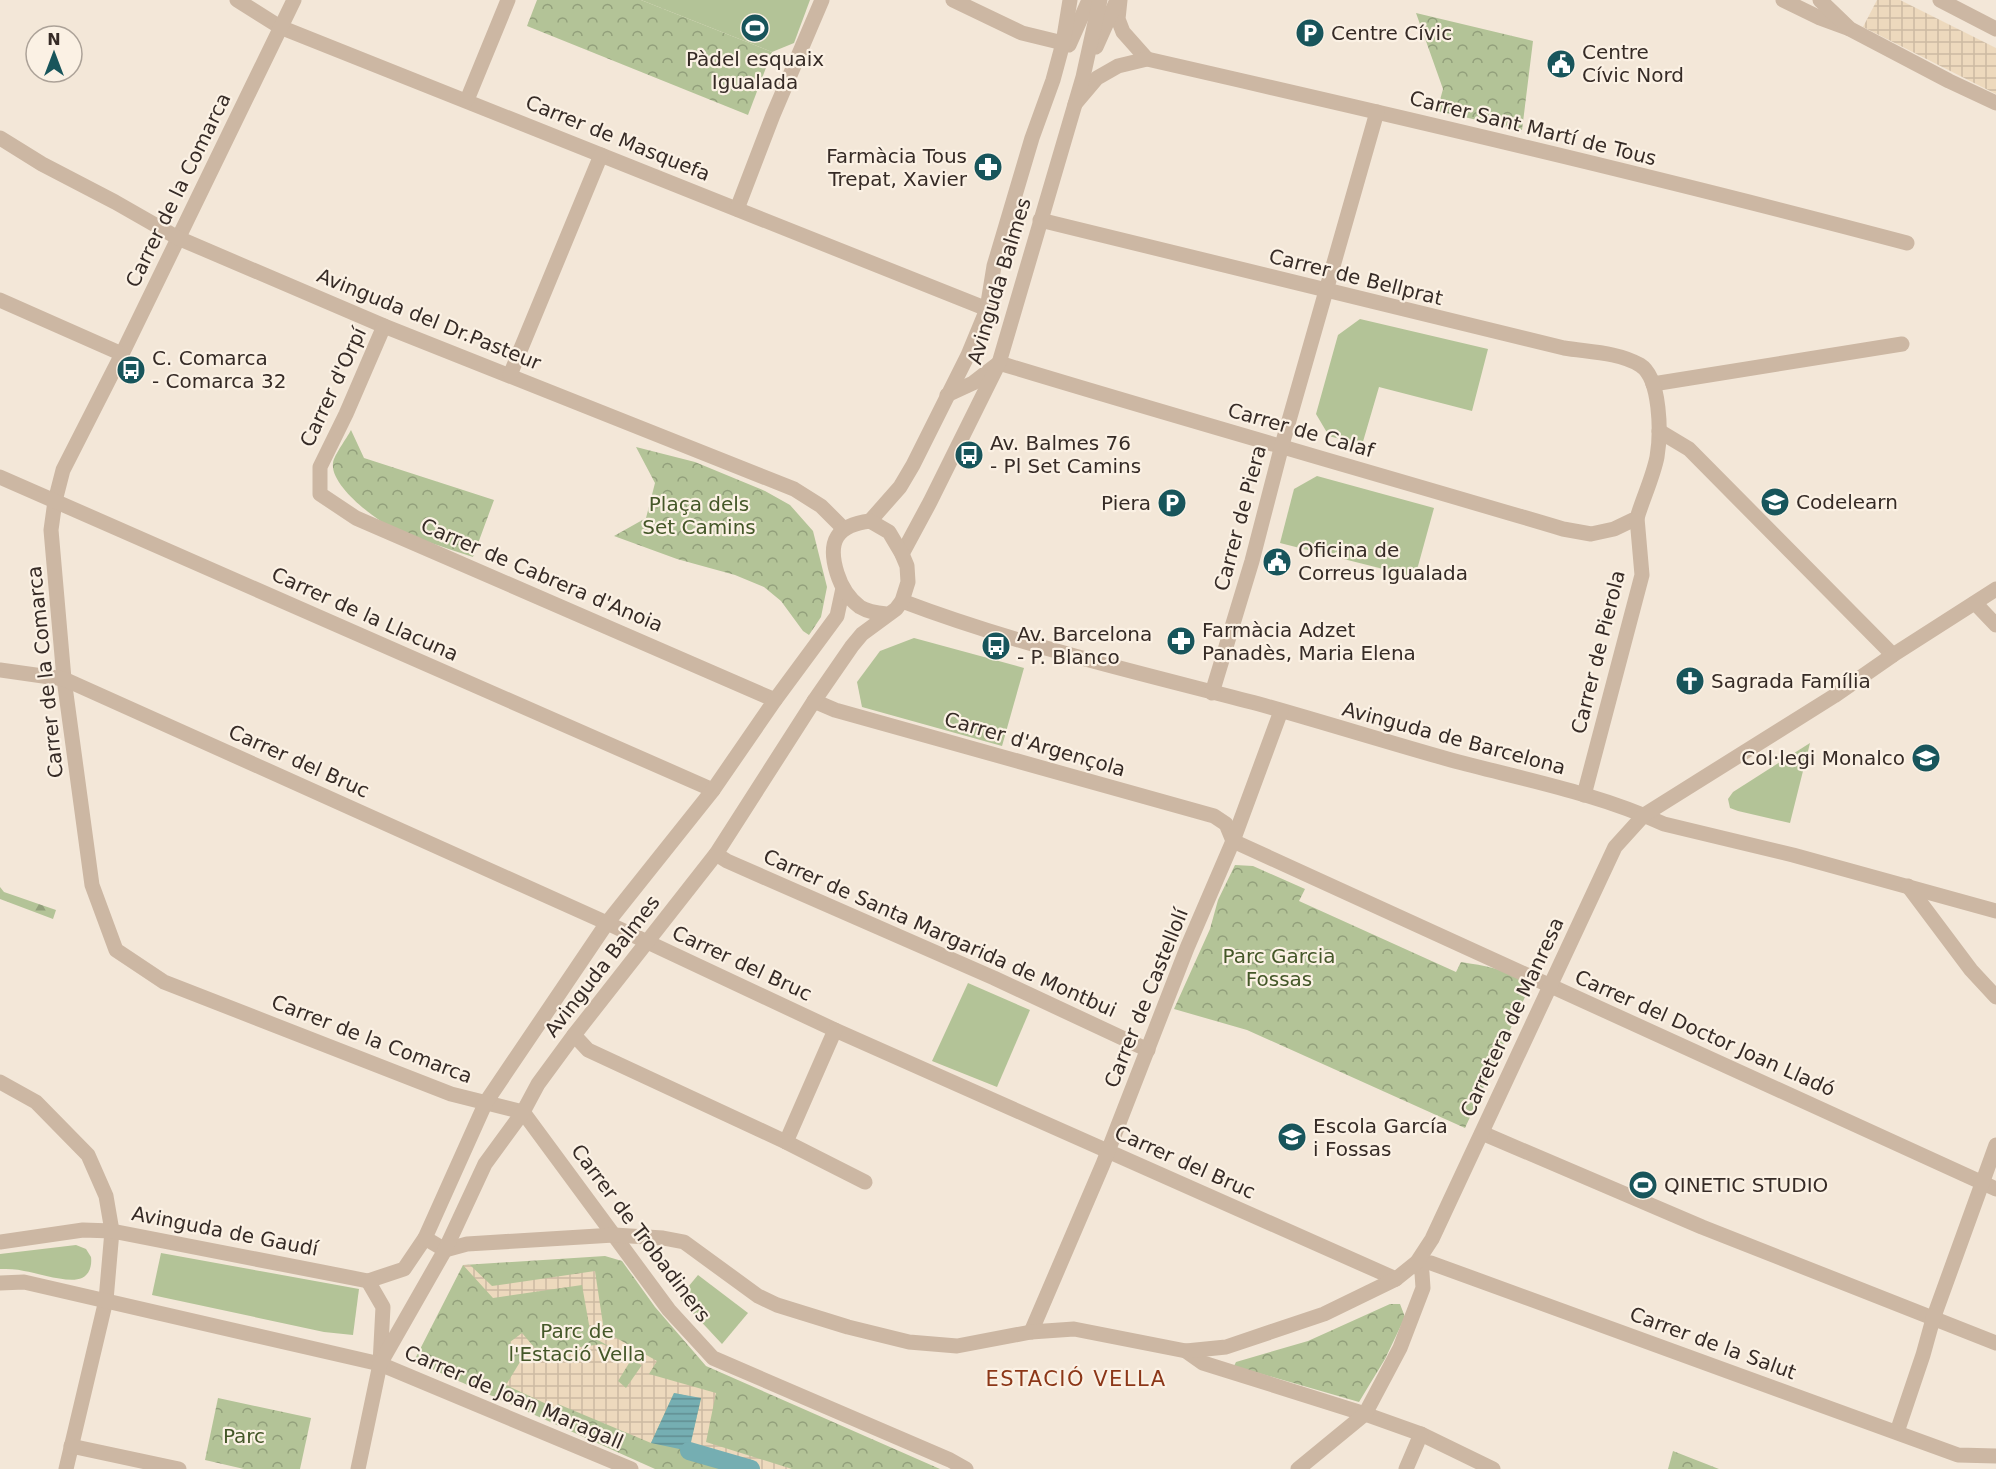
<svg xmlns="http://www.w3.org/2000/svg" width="1996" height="1469" font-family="'DejaVu Sans',sans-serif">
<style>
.grass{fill:#b3c397}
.forest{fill:url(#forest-firs)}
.park{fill:url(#park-crowns)}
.plaza{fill:url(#plaza-grid);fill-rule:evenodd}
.water{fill:url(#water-rules)}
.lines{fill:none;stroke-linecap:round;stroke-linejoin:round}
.canal{stroke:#75aeb2;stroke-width:18}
.minor{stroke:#ccb7a3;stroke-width:15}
.tertiary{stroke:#ccb7a3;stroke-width:15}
.labels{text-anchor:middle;stroke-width:4.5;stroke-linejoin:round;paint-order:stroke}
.poi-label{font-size:20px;fill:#362b26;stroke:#fbf1e4;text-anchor:start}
.street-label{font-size:20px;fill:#362b26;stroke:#fbf1e4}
.park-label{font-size:20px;fill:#445728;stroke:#fbf1e4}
.neighbourhood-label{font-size:21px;letter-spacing:1.5px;fill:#8c3718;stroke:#fbf1e4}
</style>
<defs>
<pattern id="forest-firs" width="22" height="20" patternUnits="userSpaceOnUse" patternTransform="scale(1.5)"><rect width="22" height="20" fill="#b3c397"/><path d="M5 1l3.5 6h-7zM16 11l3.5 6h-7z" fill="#929f7b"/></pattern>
<pattern id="park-crowns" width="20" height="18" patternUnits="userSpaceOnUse" patternTransform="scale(1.5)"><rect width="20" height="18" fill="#b3c397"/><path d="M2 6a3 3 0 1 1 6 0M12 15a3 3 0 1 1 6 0" fill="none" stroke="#929f7b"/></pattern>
<pattern id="plaza-grid" width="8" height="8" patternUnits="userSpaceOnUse" patternTransform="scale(1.5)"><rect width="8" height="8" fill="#edd9bd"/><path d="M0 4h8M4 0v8" fill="none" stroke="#ccbaa2"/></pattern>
<pattern id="water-rules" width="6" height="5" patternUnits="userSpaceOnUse" patternTransform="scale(1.5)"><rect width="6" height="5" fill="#75aeb2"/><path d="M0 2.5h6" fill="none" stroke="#618e91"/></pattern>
</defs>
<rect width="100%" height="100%" fill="#f3e7d8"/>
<!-- grass -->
<g class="grass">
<polygon points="641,0 810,0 794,43 772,52"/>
<polygon points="1360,319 1488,349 1472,411 1379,387 1362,445 1329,436 1316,414 1338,335"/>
<polygon points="1317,476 1434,508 1415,577 1280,543 1294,489"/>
<polygon points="914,638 1024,668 1002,746 862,707 857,682 880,651"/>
<polygon points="1810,743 1790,823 1738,811 1730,808 1728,799 1733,792"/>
<polygon points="968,983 1030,1010 997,1087 932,1061"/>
<path d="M76,1245L86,1249L91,1257C92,1265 90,1274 82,1278C69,1284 38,1273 24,1271C16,1269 8,1269 0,1269V1254Z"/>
<polygon points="161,1253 359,1289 353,1335 324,1332 152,1295"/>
<polygon points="698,1275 748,1313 722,1344 679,1298"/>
</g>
<!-- forest -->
<polygon class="forest" points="0,887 4,892 56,910 53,919 0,899"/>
<!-- park -->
<g class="park">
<polygon points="537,0 641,0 772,52 748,115 527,26"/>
<polygon points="1416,13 1533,41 1522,130 1437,111 1443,89"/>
<path d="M351,430L364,458L494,500L473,557C447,548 419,540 394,529C376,520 330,486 333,463C334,455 347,438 351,430Z"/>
<polygon points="636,447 695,462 765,491 790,505 813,531 827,587 821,617 809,635 803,631 781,601 764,587 735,575 677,559 614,536 646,518 655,483"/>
<path d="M1235,865L1253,866L1305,889L1299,901L1456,972L1461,962C1486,966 1509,969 1530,986L1465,1128L1247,1030L1174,1009L1210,929L1218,900Z"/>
<polygon points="605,1256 622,1261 655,1307 706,1366 940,1469 655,1469 414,1361 463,1265"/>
<polygon points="1390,1304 1400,1304 1405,1317 1385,1359 1359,1402 1234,1366 1236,1362 1308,1341"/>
<polygon points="218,1398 311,1418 300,1469 244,1469 205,1460"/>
<polygon points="1673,1451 1719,1469 1668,1469"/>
</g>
<!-- plaza -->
<g class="plaza">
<polygon points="1877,0 1900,0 1996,48 1996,94 1863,27"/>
<path d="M463,1265H470L492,1286L595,1271L604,1331L657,1361L649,1374L716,1393L706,1442L792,1469H760L689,1449L701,1399L674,1393L651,1443L558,1404L555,1408L506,1385L523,1357L510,1342L522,1333L539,1353L602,1344L612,1348L591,1336L582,1285L493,1298ZM631,1360L642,1365L626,1388L618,1381Z"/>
</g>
<!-- water -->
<polygon class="water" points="674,1393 701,1398 689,1451 651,1443"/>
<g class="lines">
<!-- canal -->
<polyline class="canal" points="689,1451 751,1469"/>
<!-- minor -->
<g class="minor">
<polyline points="237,0 280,27 987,309"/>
<polyline points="294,0 122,354 63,470 55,501 51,530 64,679 92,885 116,950 164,982 451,1094 523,1112 669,1310 713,1358 950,1460 966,1469"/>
<polyline points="953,0 1022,33 1063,43"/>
<polyline points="1120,0 1118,19 1123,32 1147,59"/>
<polyline points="1783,0 1820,18 1850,29"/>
<polyline points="467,100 508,0"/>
<path d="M1075,104L1097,78L1118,66L1147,59C1401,117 1655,176 1907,243"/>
<polyline points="0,138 42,164 115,202 178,238 384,326 794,489 821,506 844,529"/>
<polyline points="737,209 773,115 822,0"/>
<polyline points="0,300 122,354"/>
<polyline points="384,326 346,414 320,467 320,494 356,518 775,700"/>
<polyline points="510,375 601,155"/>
<polyline points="1653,384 1902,344"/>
<path d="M947,395L973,383L999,363C1186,420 1375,473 1563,529L1591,534L1614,529L1637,518C1643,498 1653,477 1657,457C1661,434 1661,378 1640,365C1618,352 1588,352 1564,348L1040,220"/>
<polyline points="1659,431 1689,449 1893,655"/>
<polyline points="0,477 713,790"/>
<path d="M902,601C1018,645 1140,673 1259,704C1323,722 1387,742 1451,760C1522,779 1597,793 1664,824L1793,855L1996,911"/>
<polyline points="1975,603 1996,625"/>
<polyline points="0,670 64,679 607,923 835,1030 1396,1279"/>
<polyline points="1212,693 1252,561 1282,445 1377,112"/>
<polyline points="814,701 835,710 1214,816 1226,824 1233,841 1996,1189"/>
<polyline points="1584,795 1642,575 1637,518"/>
<polyline points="716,854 727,861 994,978 1148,1050"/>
<polyline points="1908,886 1971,970 1996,997"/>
<polyline points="574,1035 588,1050 786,1142 835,1030"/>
<polyline points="0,1082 36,1102 88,1155 106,1196 112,1231 106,1300 66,1469"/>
<polyline points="1482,1133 1702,1227 1996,1343"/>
<polyline points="786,1142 865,1182"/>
<polyline points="0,1242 83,1230 112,1231 368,1281 404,1269 425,1238"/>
<polyline points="368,1281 383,1307 380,1364"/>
<polyline points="0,1283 24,1282 380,1364 631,1469"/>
<polyline points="1031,1332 1103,1164 1187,948 1233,841 1281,711"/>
<polyline points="1186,1351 1203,1363 1365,1414 1421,1434 1493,1469"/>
<polyline points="1897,1432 1923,1355 1933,1319 1996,1145"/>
<polyline points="71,1446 179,1469"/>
<polyline points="1298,1469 1365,1414 1400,1348 1423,1288 1422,1273 1417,1262 1431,1263 1958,1455 1996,1456"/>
<polyline points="1406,1469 1421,1434"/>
</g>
<!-- tertiary -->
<g class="tertiary">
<polyline points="1820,0 1850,29 1949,81 1996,103"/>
<polyline points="1940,0 1996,29"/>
<polyline points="1069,45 1089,0"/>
<polyline points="1096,47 1117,0"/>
<polyline points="870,521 900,487 913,465 968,355 987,309 994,266 1032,138 1053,80 1063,43 1070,0"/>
<polyline points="902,554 930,502 999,363 1083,77 1100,0"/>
<polyline points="843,588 837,616 775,700 713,790 607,923 486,1102 425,1238 445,1250 467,1244 614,1235 663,1238 684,1242 758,1296 777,1305 848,1327 909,1342 957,1346 1031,1332 1074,1329 1186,1351 1226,1347 1324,1314 1396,1279 1417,1262 1432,1239 1615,847 1644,815 1834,696 1893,655 1996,589"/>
<path d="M358,1469L380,1364L445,1250L485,1164L523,1112L538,1084L574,1035L716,854L814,701L852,646L862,634L896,609L902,601L908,582L907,566L902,554L889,532L870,521C837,525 827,541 837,573C841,586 848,598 860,607C868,612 878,613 887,614"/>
</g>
</g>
<!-- icons -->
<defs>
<g id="stadium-disc" transform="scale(1.5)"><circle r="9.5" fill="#18555b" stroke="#fbf1e4"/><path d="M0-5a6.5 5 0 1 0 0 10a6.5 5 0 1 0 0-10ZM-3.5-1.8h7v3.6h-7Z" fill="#fff"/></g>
<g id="parking-disc" transform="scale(1.5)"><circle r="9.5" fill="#18555b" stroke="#fbf1e4"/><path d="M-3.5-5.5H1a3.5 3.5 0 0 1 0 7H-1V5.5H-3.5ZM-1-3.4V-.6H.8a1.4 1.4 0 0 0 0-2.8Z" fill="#fff"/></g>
<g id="civic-disc" transform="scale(1.5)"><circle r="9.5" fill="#18555b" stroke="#fbf1e4"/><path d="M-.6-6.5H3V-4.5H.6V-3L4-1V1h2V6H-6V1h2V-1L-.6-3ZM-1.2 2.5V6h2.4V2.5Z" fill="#fff"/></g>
<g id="pharmacy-disc" transform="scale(1.5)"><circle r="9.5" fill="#18555b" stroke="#fbf1e4"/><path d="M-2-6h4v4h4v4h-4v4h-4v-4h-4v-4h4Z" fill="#fff"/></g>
<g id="bus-disc" transform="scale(1.5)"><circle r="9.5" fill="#18555b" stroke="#fbf1e4"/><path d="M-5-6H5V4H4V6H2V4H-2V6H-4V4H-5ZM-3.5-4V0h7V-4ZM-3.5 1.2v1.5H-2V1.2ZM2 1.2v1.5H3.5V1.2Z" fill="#fff"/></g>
<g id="school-disc" transform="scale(1.5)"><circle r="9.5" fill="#18555b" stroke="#fbf1e4"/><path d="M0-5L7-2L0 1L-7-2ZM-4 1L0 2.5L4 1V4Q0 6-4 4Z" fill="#fff"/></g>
<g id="church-disc" transform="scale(1.5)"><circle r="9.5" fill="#18555b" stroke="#fbf1e4"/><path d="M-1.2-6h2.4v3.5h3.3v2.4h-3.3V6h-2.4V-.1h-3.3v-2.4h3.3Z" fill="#fff"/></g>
</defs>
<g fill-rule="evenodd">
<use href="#stadium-disc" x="755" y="28"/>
<use href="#parking-disc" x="1310" y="33"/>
<use href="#civic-disc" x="1561" y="64"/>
<use href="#pharmacy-disc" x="988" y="167"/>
<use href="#bus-disc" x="131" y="370"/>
<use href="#bus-disc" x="969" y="455"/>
<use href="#school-disc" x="1775" y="502"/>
<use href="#parking-disc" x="1172" y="503"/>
<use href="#civic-disc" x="1277" y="562"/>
<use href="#pharmacy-disc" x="1181" y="641"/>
<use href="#bus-disc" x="996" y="646"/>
<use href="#church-disc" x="1690" y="681"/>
<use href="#school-disc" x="1926" y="758"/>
<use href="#school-disc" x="1292" y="1137"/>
<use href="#stadium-disc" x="1643" y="1185"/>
</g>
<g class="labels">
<!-- poi labels -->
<g class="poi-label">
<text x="1331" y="40">Centre Cívic</text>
<text x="1582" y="59">Centre<tspan x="1582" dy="23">Cívic Nord</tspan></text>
<text x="755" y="66" text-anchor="middle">Pàdel esquaix<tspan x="755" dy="23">Igualada</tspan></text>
<text x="967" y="163" text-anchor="end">Farmàcia Tous<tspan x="967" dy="23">Trepat, Xavier</tspan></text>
<text x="152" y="365">C. Comarca<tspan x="152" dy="23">- Comarca 32</tspan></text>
<text x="990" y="450">Av. Balmes 76<tspan x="990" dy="23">- Pl Set Camins</tspan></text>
<text x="1796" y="509">Codelearn</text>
<text x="1151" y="510" text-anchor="end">Piera</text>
<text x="1298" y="557">Oficina de<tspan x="1298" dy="23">Correus Igualada</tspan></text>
<text x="1202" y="637">Farmàcia Adzet<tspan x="1202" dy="23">Panadès, Maria Elena</tspan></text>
<text x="1017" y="641">Av. Barcelona<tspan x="1017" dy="23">- P. Blanco</tspan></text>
<text x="1711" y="688">Sagrada Família</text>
<text x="1905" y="765" text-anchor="end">Col·legi Monalco</text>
<text x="1313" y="1133">Escola García<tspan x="1313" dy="23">i Fossas</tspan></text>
<text x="1664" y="1192">QINETIC STUDIO</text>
</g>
<!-- street labels -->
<g class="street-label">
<text transform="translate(1533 128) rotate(14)" y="7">Carrer Sant Martí de Tous</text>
<text transform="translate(618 138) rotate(22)" y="7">Carrer de Masquefa</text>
<text transform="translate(178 190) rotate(-64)" y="7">Carrer de la Comarca</text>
<text transform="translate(1356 277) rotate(14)" y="7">Carrer de Bellprat</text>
<text transform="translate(999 281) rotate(-73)" y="7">Avinguda Balmes</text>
<text transform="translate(429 319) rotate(22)" y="7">Avinguda del Dr.Pasteur</text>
<text transform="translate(333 387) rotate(-65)" y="7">Carrer d'Orpí</text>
<text transform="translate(1301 430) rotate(16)" y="7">Carrer de Calaf</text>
<text transform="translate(1240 518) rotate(-75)" y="7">Carrer de Piera</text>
<text transform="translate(542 575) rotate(23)" y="7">Carrer de Cabrera d'Anoia</text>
<text transform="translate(365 614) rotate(24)" y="7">Carrer de la Llacuna</text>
<text transform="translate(1598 652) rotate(-76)" y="7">Carrer de Pierola</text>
<text transform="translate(45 672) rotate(-96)" y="7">Carrer de la Comarca</text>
<text transform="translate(1454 738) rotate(15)" y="7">Avinguda de Barcelona</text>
<text transform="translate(1035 744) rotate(16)" y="7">Carrer d'Argençola</text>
<text transform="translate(299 761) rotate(24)" y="7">Carrer del Bruc</text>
<text transform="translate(940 933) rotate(24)" y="7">Carrer de Santa Margarida de Montbui</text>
<text transform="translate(742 963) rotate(25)" y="7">Carrer del Bruc</text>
<text transform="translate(602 966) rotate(-52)" y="7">Avinguda Balmes</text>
<text transform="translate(1146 998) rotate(-68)" y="7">Carrer de Castellolí</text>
<text transform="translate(1512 1017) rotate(-65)" y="7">Carretera de Manresa</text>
<text transform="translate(1705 1033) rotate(24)" y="7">Carrer del Doctor Joan Lladó</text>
<text transform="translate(372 1039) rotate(21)" y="7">Carrer de la Comarca</text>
<text transform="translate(1185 1162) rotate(24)" y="7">Carrer del Bruc</text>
<text transform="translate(225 1231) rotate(11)" y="7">Avinguda de Gaudí</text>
<text transform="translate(641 1233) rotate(53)" y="7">Carrer de Trobadiners</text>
<text transform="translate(1713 1343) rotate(20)" y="7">Carrer de la Salut</text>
<text transform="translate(514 1397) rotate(23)" y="7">Carrer de Joan Maragall</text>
</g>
<!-- park labels -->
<g class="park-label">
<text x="699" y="511">Plaça dels<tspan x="699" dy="23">Set Camins</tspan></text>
<text x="1279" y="963">Parc Garcia<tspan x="1279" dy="23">Fossas</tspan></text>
<text x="577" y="1338">Parc de<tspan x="577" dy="23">l'Estació Vella</tspan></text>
<text x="244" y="1443">Parc</text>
</g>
<!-- neighbourhood labels -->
<g class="neighbourhood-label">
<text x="1076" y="1386">ESTACIÓ VELLA</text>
</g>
</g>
<!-- north arrow -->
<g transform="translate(54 54)"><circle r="28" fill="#fbf1e4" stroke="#aca298" stroke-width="1.5"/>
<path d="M0-4.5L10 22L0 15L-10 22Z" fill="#18555b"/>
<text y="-9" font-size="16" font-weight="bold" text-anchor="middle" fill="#362b26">N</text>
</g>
</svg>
